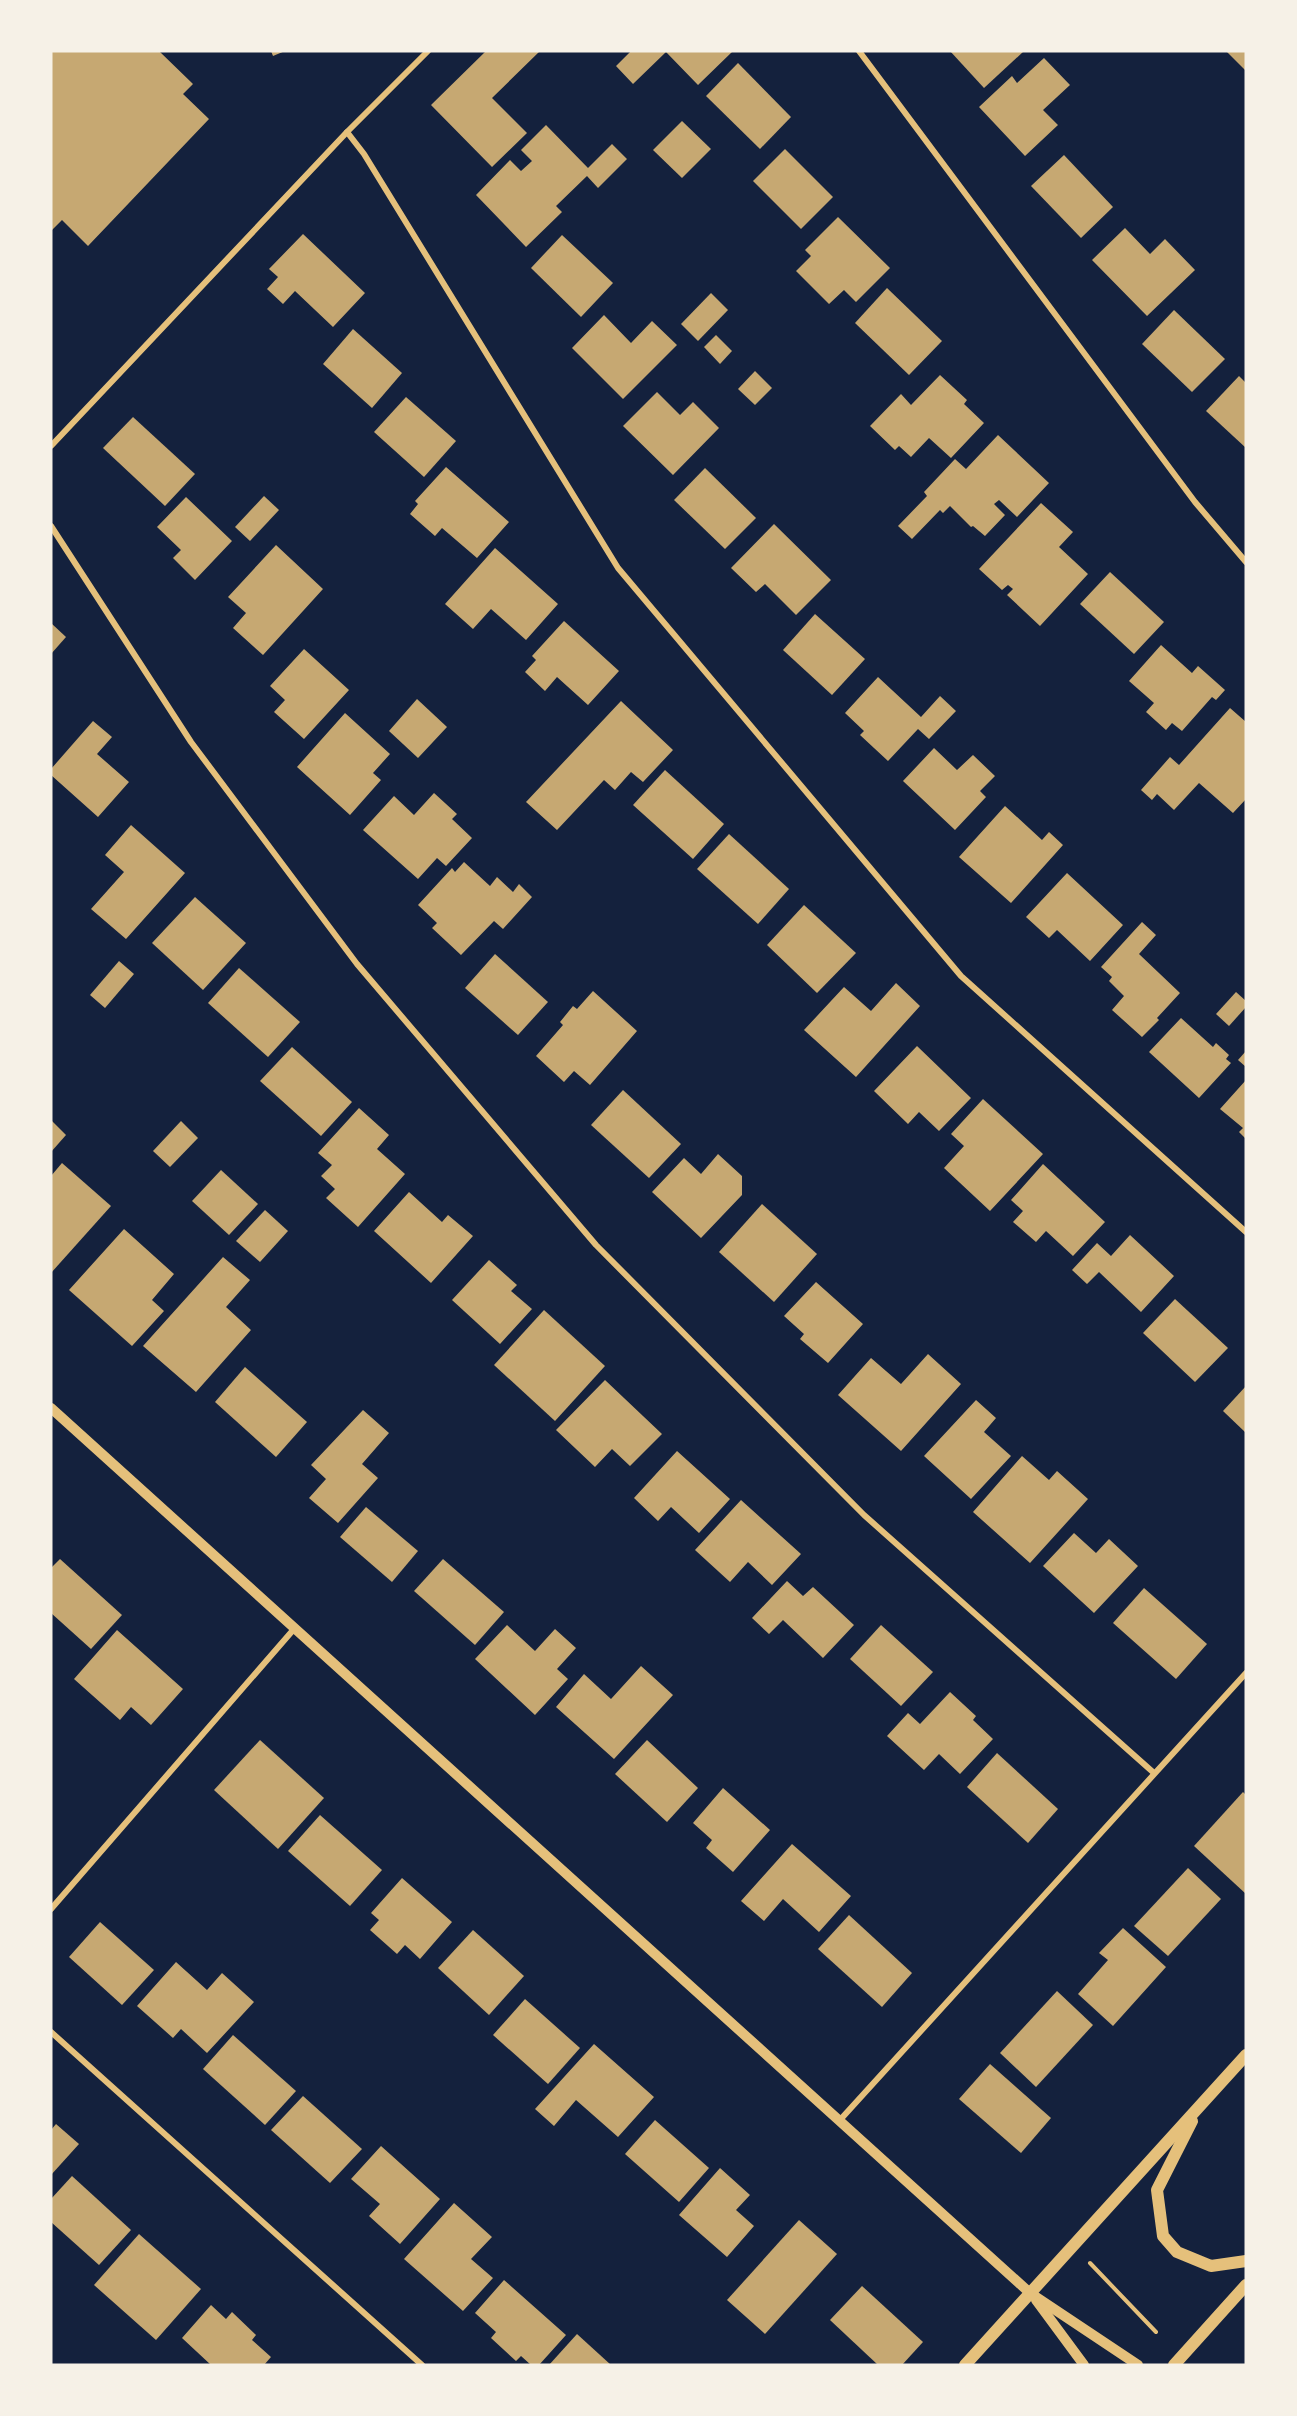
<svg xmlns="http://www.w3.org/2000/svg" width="1297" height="2416" font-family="Manrope,sans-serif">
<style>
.building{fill:#c6a872}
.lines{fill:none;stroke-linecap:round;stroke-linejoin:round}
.path{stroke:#e5c07b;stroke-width:4}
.minor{stroke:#e5c07b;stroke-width:6}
.tertiary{stroke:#e5c07b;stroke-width:10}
.secondary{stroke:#e5c07b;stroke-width:12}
</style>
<rect width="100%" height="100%" fill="#14213d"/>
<!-- building -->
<g class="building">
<polygon points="51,51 159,51 193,84 183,94 209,119 88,246 62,220 51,231"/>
<polygon points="271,51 285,51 273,56"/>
<polygon points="486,51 540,51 492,98 527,133 492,167 431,105"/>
<polygon points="631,51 733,51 698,85 666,52 633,84 616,66"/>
<polygon points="950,51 1024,51 984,88"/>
<polygon points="1226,51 1246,51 1246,71"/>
<polygon points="1044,58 1070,85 1043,110 1058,125 1025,156 979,107 1012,76 1017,83"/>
<polygon points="738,63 791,117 760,149 706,96"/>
<polygon points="682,121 711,149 682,178 653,150"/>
<polygon points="546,125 588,168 612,144 627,159 598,188 587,176 556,206 562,212 526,247 476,195 510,160 521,171 532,161 521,150"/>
<polygon points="785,149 833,197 801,229 753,181"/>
<polygon points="1064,155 1113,207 1081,238 1031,186"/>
<polygon points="838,217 890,268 856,302 844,290 829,304 796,271 811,256 805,250"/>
<polygon points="1125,228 1150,254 1165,239 1195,270 1147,316 1092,260"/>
<polygon points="303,234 365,293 333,327 295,291 283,304 267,289 278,277 269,269"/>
<polygon points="562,235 613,283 581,317 531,268"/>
<polygon points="887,288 942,341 909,375 855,323"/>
<polygon points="711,293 728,310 698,341 681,324"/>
<polygon points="1174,310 1225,359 1192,392 1142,344"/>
<polygon points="604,315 631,343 652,321 677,345 623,399 572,348"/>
<polygon points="353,329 402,373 372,408 323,364"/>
<polygon points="716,335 732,351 720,364 704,347"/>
<polygon points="755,371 772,388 755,405 738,389"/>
<polygon points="940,375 967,400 964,404 984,423 951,458 929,438 911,457 899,446 895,450 870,426 901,394 911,405"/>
<polygon points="1239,376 1246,383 1246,448 1206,411"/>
<polygon points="657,392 680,415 693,402 719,428 673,475 623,426"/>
<polygon points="406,397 456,441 424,477 374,432"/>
<polygon points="133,417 195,474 165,506 103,448"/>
<polygon points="998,435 1049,483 1017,517 999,500 994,504 1005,515 985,536 973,526 971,527 950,506 943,513 940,510 912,539 898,526 927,496 924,492 955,459 966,469"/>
<polygon points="446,467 509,522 477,558 442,528 435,536 410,514 418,504 415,501"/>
<polygon points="705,468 756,518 725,549 674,500"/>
<polygon points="264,496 279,510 250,541 235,527"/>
<polygon points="186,497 232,541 195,580 173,558 181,550 157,527"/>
<polygon points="1041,503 1073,532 1059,547 1088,574 1040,626 1007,595 1013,589 1008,585 1002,590 979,569"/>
<polygon points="774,524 831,580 796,615 765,584 756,592 731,568"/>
<polygon points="276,545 323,589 263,655 233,628 246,613 228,597"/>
<polygon points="495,548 558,604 526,640 491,609 473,629 445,604"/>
<polygon points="1110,572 1164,622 1134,654 1080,604"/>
<polygon points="815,614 865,659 832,695 783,650"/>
<polygon points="564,621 619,671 588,705 557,677 545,691 525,672 536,660 532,656"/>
<polygon points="51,623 66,637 51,654"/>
<polygon points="1161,645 1192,673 1198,666 1225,690 1216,700 1212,697 1182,731 1172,723 1166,730 1146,712 1154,703 1129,681"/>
<polygon points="304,649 349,690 304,739 274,712 285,700 270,686"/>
<polygon points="878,677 921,717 940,696 956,711 929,739 918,729 888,761 860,735 864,731 845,713"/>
<polygon points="417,699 447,727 418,758 389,731"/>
<polygon points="621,701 673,750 643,782 631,772 615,790 604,780 557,830 526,802"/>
<polygon points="1230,708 1246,722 1246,799 1233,813 1199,783 1174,810 1157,794 1152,800 1141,790 1170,757 1179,765"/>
<polygon points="345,713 390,754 373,773 381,780 350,815 297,767"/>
<polygon points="93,721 112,737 97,754 129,782 98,817 51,775 51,769"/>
<polygon points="934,748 957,770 973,755 995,776 980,791 986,797 955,830 903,781"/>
<polygon points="665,770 724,824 693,859 633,805"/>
<polygon points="434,793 457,814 452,819 472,838 446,866 437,858 418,879 363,830 394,796 414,815"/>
<polygon points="1005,806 1042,840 1049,832 1063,845 1011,903 959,857"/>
<polygon points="131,825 185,873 126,939 91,909 124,872 105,855"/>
<polygon points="729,834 789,889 758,924 697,869"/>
<polygon points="464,862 490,886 497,877 513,892 519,884 532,897 503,929 494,921 461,955 432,928 437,923 418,905 452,868 455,872"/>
<polygon points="1067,873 1123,925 1090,961 1057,930 1049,938 1026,917"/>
<polygon points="195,897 246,943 203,990 152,943"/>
<polygon points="804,905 856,953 817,993 767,945"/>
<polygon points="1142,922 1156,935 1139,954 1180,993 1157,1018 1159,1020 1142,1037 1112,1010 1124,996 1109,981 1112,977 1101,967"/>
<polygon points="495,954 548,1002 518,1035 465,988"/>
<polygon points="119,961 134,974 105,1008 90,995"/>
<polygon points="239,968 300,1022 268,1057 208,1003"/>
<polygon points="896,983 920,1006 856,1077 804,1030 844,987 871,1011"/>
<polygon points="593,991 637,1031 590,1085 574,1071 564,1082 536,1056 563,1025 560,1022 573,1006 577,1009"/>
<polygon points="1236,992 1246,1001 1246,1007 1229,1026 1216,1014"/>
<polygon points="1181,1018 1213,1047 1216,1043 1229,1055 1226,1059 1231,1063 1199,1098 1149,1052"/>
<polygon points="917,1046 971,1098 939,1131 919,1112 908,1124 874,1091"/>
<polygon points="292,1047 352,1102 321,1136 260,1081"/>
<polygon points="1246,1051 1246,1067 1238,1060"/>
<polygon points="1246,1080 1246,1139 1239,1132 1243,1128 1220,1109"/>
<polygon points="623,1090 681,1144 649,1178 591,1125"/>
<polygon points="983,1099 1043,1154 990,1211 944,1168 964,1146 951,1134"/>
<polygon points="359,1108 389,1135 377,1149 405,1174 358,1227 326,1198 335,1189 321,1176 332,1165 318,1153"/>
<polygon points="51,1120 66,1135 51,1152"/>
<polygon points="181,1121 198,1138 170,1167 153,1151"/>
<polygon points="718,1154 742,1176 742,1195 701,1238 652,1192 684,1158 701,1174"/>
<polygon points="62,1163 111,1206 51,1273 51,1176"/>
<polygon points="1043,1164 1105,1222 1073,1256 1046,1231 1036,1242 1013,1222 1023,1211 1011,1200"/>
<polygon points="221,1170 258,1204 229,1235 192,1201"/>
<polygon points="409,1192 442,1222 448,1215 473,1236 431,1283 374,1231"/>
<polygon points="762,1204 817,1254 774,1302 719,1252"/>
<polygon points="265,1210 288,1231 260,1262 236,1241"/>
<polygon points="124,1229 174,1274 152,1300 164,1311 132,1346 69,1290"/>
<polygon points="1130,1235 1174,1276 1141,1312 1099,1272 1087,1284 1072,1270 1097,1243 1111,1256"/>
<polygon points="223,1257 250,1280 226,1307 251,1330 196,1392 143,1346"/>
<polygon points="489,1260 517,1285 511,1291 532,1309 500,1344 452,1300"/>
<polygon points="816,1282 863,1324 828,1363 800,1339 804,1334 784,1316"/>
<polygon points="1175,1299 1228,1348 1195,1382 1143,1333"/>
<polygon points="544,1310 605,1366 555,1421 494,1365"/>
<polygon points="928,1354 961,1384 901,1451 838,1395 871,1358 901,1384"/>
<polygon points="245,1367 307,1422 276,1457 215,1402"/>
<polygon points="605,1380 662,1434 630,1466 612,1449 595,1467 556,1430"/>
<polygon points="1246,1386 1246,1433 1223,1411"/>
<polygon points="976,1400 996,1418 984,1432 1011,1456 971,1499 924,1456"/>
<polygon points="363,1410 389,1433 362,1464 378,1478 338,1523 309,1498 326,1479 311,1465"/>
<polygon points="677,1451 730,1499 699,1533 671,1507 658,1521 634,1498"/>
<polygon points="1022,1456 1049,1480 1057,1471 1088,1499 1030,1563 973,1512"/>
<polygon points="741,1500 801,1554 772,1585 748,1562 730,1582 695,1550"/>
<polygon points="366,1507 418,1551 392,1582 340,1537"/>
<polygon points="1074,1533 1096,1553 1109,1539 1138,1566 1094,1613 1043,1566"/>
<polygon points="60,1559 122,1615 91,1649 51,1613 51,1568"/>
<polygon points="443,1559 504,1612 475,1645 414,1591"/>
<polygon points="787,1581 803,1596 813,1587 854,1625 823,1658 783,1620 769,1634 752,1618"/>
<polygon points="1144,1588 1207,1644 1176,1679 1113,1623"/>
<polygon points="507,1625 535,1651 555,1629 576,1648 557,1669 568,1679 535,1715 475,1659"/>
<polygon points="881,1625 933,1672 901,1706 850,1659"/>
<polygon points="117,1630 183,1689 151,1725 131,1707 120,1720 74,1679"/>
<polygon points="641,1666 673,1695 614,1759 556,1707 584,1674 611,1699"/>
<polygon points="950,1692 976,1716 973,1720 993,1739 960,1774 939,1754 924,1770 887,1736 908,1713 920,1724"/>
<polygon points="260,1740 324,1798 278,1849 214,1790"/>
<polygon points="647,1740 698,1788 667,1822 615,1774"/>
<polygon points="997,1753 1058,1809 1028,1843 967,1787"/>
<polygon points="723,1788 770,1830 733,1872 706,1848 712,1840 693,1823"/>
<polygon points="1243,1792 1246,1795 1246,1894 1194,1846"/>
<polygon points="320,1815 382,1870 350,1906 288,1851"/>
<polygon points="792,1844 851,1896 819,1932 783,1899 764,1921 741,1901"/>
<polygon points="1188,1868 1221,1899 1168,1956 1134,1926"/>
<polygon points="402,1878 452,1922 420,1959 405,1945 397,1954 370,1930 379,1920 371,1913"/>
<polygon points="849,1915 912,1973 882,2007 818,1949"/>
<polygon points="100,1922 154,1970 122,2005 69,1957"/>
<polygon points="1123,1928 1166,1967 1113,2026 1078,1994 1108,1960 1099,1953"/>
<polygon points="473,1930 524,1976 489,2015 438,1968"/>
<polygon points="176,1962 207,1990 222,1973 254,2002 207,2053 181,2029 173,2038 137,2006"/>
<polygon points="1057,1991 1093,2025 1036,2087 1000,2053"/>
<polygon points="525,1999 580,2048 548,2084 493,2035"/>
<polygon points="233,2035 296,2091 265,2125 203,2069"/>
<polygon points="594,2044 654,2097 618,2137 576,2100 554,2126 535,2109"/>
<polygon points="990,2064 1051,2118 1021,2153 959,2099"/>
<polygon points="303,2096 362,2149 330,2183 271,2130"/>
<polygon points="655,2120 709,2168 679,2202 625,2154"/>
<polygon points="56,2124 79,2144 51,2175 51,2130"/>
<polygon points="381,2146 440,2199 400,2244 369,2216 380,2204 351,2179"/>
<polygon points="720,2168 750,2195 736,2210 754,2226 727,2257 679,2215"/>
<polygon points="72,2176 131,2230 99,2265 51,2222 51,2199"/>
<polygon points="454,2203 492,2237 471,2259 493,2278 463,2311 404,2259"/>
<polygon points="799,2220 837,2254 765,2334 727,2300"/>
<polygon points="139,2234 201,2289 156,2340 94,2285"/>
<polygon points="504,2280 566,2335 539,2365 531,2365 521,2356 516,2361 491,2338 496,2332 475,2313"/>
<polygon points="862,2286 923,2342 902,2365 878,2365 830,2320"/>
<polygon points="211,2305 226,2319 232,2312 256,2335 252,2340 271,2357 264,2365 211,2365 182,2338"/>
<polygon points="577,2334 611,2365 549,2365"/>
</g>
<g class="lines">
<!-- path -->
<polyline class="path" points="1090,2263 1156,2332"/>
<!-- minor -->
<g class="minor">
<polyline points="859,51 1195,502 1246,562"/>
<polyline points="347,132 364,154 618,568 961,976 1246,1232"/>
<polyline points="51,446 347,132 428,51"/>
<polyline points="51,526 191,742 357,964 596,1245 864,1515 1154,1773"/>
<polyline points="51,1909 294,1629"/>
<polyline points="51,2032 422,2365"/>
<polyline points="840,2120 1246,1673"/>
</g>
<!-- tertiary -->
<g class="tertiary">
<polyline points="51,1408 1030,2293 1138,2365"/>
<polyline points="1036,2300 1084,2365"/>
</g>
<!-- secondary -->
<g class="secondary">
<polyline points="1192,2121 1157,2190 1163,2236 1177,2252 1211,2266 1246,2261"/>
<polyline points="965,2365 1246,2055"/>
<polyline points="1174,2365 1246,2285"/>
</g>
</g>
<!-- border -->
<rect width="1297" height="2416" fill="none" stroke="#f6f1e7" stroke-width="105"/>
</svg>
